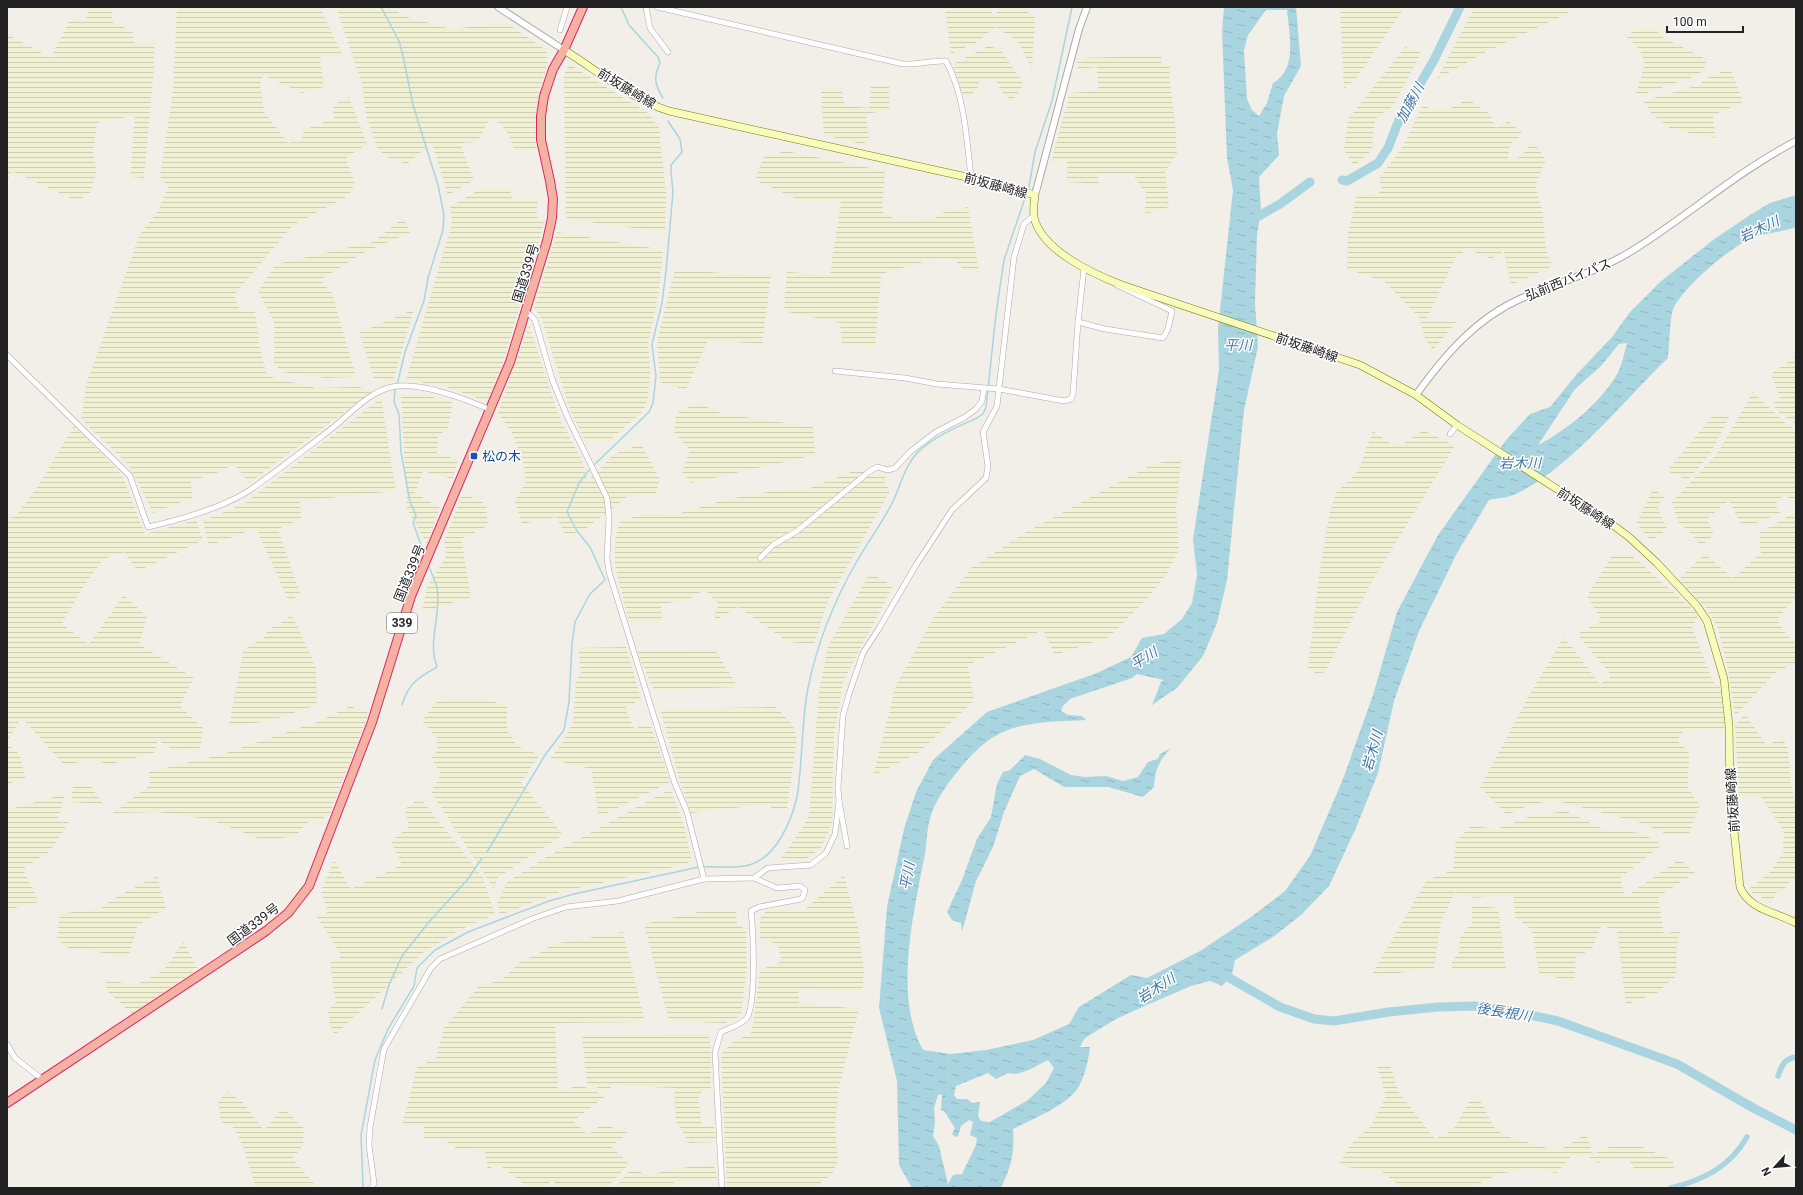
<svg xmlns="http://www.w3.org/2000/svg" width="1803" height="1195" font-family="Roboto,'Noto Sans JP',sans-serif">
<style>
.farmland{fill:url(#farmland-rules)}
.water{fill:url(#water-ripples);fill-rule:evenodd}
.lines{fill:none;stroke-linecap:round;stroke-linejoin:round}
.stream{stroke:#a9d5e0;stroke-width:1.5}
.canal{stroke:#a9d5e0;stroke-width:5.5}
.river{stroke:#a9d5e0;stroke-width:9}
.minor-casing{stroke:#a9a9a9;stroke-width:6}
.tertiary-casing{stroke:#a9a9a9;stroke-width:8}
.secondary-casing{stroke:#747f03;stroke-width:8}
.trunk-casing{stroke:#df266a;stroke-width:10}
.minor{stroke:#fff;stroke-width:5}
.tertiary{stroke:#fff;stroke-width:6}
.secondary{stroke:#f9fbbd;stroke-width:7}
.trunk{stroke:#f4b2a2;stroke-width:8}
.transit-dot{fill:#1a4fb4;stroke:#fff;stroke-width:1.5}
.labels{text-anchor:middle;stroke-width:3;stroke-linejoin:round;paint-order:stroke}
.shield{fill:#fff;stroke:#646464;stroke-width:1}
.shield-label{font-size:12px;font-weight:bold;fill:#222}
.street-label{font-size:13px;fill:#222;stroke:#fff}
.transit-label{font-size:13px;fill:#164399;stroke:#fff;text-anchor:start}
.water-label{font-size:14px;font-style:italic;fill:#4577a5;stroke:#fff}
</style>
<defs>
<pattern id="farmland-rules" width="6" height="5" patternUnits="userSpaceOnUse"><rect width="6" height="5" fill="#eff0d4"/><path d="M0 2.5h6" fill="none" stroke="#cdceb6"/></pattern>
<pattern id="water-ripples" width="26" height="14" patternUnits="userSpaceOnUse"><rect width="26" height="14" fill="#a9d5e0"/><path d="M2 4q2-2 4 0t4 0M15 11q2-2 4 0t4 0" fill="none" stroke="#91b7c0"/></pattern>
</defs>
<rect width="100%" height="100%" fill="#f2efe8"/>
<!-- farmland -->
<g class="farmland">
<polygon points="90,7 112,7 112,22 132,31 135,44 154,43 154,66 144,178 130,177 135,115 97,123 93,155 97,171 90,193 77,201 12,171 7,181 7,34 51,58 70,19 85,20"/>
<polygon points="177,7 320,7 343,56 320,57 324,87 302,93 263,75 260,83 264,112 288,143 301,140 304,130 334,118 333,105 349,97 367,144 346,158 355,184 348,196 293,225 234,295 239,309 255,311 260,350 267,376 316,388 358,387 374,390 249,483 234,464 219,472 191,481 192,498 153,513 129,465 81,419 87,382 140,234 158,211 168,187 160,177 173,90"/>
<polygon points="336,7 388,7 407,17 451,29 507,23 546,50 548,62 539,92 535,120 537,149 515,151 509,135 500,123 489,120 477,142 460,143 474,180 448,195 432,143 407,164 391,159 378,150 366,115 362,84"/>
<polygon points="951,7 989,7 994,16 1001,7 1021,7 1035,17 1032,69 1017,40 995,27 977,42 951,54 945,8"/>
<polygon points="1340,7 1405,7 1356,79 1344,89"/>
<polygon points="1475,7 1565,7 1568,13 1488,51 1437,79"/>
<polygon points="1636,28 1654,28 1664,38 1706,59 1706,66 1698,75 1635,97 1645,64 1640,50 1627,37"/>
<polygon points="988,46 1000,49 1024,84 1012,101 1001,91 995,78 980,79 977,90 968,97 963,96 953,64"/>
<polygon points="1405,47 1421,53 1393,106 1375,119 1372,150 1354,166 1344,150 1348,119"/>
<polygon points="1161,56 1161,65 1170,66 1169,77 1175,120 1177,154 1165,171 1169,207 1145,214 1146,191 1141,187 1133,174 1097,174 1099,184 1067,182 1067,161 1051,162 1070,93 1098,91 1097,67 1078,69 1077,58"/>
<polygon points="569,64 648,113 659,128 666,193 665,232 566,219 564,75"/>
<polygon points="1730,68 1743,102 1713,115 1715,138 1671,129 1652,114 1643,101 1699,85 1707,78"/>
<polygon points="889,86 889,110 866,114 869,140 861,144 824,135 821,89 841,88 845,106 869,108 871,87"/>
<polygon points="1468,99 1490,114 1496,128 1508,121 1523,134 1510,144 1508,158 1518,158 1534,142 1546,160 1535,186 1542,209 1546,250 1553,266 1511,285 1504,251 1491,259 1468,249 1456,257 1425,322 1456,322 1433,350 1425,339 1419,317 1385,282 1347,269 1348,233 1357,195 1379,193 1383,185 1378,180 1403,146 1423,105 1430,109 1451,108"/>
<polygon points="786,151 885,171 882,212 899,221 935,219 941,213 968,207 979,272 964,270 954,259 934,259 881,274 875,347 842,343 840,323 784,311 787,272 830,275 841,201 803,202 755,180 764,157"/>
<polygon points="510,188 512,198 537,198 537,217 545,221 503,363 488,402 441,385 406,380 452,223 450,207 480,189"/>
<polygon points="403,218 411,232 361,254 320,280 332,293 356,377 325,378 282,372 274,363 274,321 258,291 276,264 373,242"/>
<polygon points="557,232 663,250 659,291 648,344 650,372 648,398 643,411 608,442 585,441 570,410 542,320 534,307"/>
<polygon points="675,270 771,276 762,344 708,340 686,390 660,382 657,340"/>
<polygon points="414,309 393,381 374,378 359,333"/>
<polygon points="529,325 560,419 580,456 588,481 614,454 641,444 660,479 656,493 628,496 588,527 567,537 556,517 522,524 515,501 526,481 523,461 513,435 498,412"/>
<polygon points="1796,356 1796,424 1778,412 1773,404 1780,397 1771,374"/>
<polygon points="1753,392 1783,421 1796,431 1796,502 1783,495 1775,504 1780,513 1754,524 1741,524 1729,500 1707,519 1714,535 1701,546 1686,528 1679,525 1672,502 1717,454"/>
<polygon points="401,395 425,395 453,403 448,428 438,436 437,453 458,460 453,479 423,471 415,493 440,508 427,544 407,509"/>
<polygon points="381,398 396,491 300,501 301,519 278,529 300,594 289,602 256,528 209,546 203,521 245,503"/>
<polygon points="696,403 724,414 813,427 815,455 691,483 682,472 690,450 674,432 676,414"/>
<polygon points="1715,413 1729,417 1712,451 1698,469 1687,480 1667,471"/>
<polygon points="74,426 122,475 145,534 196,520 203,540 138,571 124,552 103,559 80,592 62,624 89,644 124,595 147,617 139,644 194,678 180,706 203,728 200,748 175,751 158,740 154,753 107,765 95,759 64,765 21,717 7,743 7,518 15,517 38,486"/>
<polygon points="1423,430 1455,446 1370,585 1325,672 1317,674 1308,669 1320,568 1330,511 1336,493 1358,471 1373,431 1390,443 1403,444"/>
<polygon points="1181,459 1176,510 1179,550 1166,575 1147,599 1109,637 1055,655 1043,630 968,665 974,701 918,753 873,776 896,685 934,617 971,568 1026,532 1153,464"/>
<polygon points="854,471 885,475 885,483 890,491 828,601 814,644 788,642 738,607 716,620 714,615 719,605 705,589 688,600 661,604 662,621 629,622 615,565 615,539 620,521 647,513 674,515 724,500 773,491 808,489"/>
<polygon points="1653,489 1665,497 1657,506 1667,529 1652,541 1636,524"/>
<polygon points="463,493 486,504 488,526 461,539 471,597 422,612 427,587 447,555 444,541"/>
<polygon points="1792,514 1796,520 1796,597 1777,619 1786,634 1796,644 1796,662 1775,673 1735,716 1728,669 1717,626 1706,608 1679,579 1705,554 1733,578 1761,553 1759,533"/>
<polygon points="1630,554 1699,615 1692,627 1713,682 1720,686 1725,729 1684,730 1677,740 1689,753 1688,787 1700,806 1689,833 1669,835 1638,822 1553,800 1530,805 1507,815 1480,787 1530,694 1564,637 1600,684 1612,676 1577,634 1602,621 1587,596 1611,557"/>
<polygon points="870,573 893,586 843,682 834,736 832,823 821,848 807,858 781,859 809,817 819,691 828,646"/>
<polygon points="291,613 316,667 317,705 269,721 229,726 243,651 252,644 263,639 268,630 286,620"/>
<polygon points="626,647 641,699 625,708 634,729 650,723 670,782 599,817 591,769 550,759 562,743 573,722 576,681 581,672 578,648"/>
<polygon points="715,650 738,687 654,690 637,651"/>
<polygon points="454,699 480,699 507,705 507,730 517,746 540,755 521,782 563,835 497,878 494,889 431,792 441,774 431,759 438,750 437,738 422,721 437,701"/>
<polygon points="350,706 369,713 329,816 306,823 296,836 263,840 208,819 157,812 113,813 150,785 149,772 220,755 320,721"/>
<polygon points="776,707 793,725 797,739 787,808 772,809 769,804 691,813 680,782 660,709"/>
<polygon points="1745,714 1767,746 1782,737 1788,749 1791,785 1796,808 1796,882 1790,880 1784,891 1777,892 1771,903 1748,890 1770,872 1783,853 1784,831 1760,795 1739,797 1735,725"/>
<polygon points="7,744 19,754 26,778 7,784"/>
<polygon points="90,785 103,804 71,802 73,786"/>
<polygon points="670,789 683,822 692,861 674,867 560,892 500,915 497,903 508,881 548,856"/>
<polygon points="65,794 58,819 69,822 50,851 23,869 39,902 7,910 7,810"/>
<polygon points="420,798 482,876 495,914 456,932 424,952 335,1035 330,1025 328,1011 336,1002 330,963 342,956 317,917 328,912 321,891 334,860 351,889 402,865 391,841 409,827 405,809"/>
<polygon points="1566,811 1605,830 1642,833 1662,845 1620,878 1625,897 1680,859 1695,873 1658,897 1664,934 1680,930 1677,945 1676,976 1657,993 1626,1005 1617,930 1601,926 1592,949 1576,957 1574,982 1539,973 1532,930 1515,917 1513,895 1473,898 1455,892 1441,922 1434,968 1377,976 1373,972 1427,880 1453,870 1456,841 1471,826 1497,829 1531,816"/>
<polygon points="844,875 858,928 864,970 862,991 798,989 799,1003 859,1009 839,1087 835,1126 838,1160 832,1175 813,1188 727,1188 721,1054 732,1043 752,1032 760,970 782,961 777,944 760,938 760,919 767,909 803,911"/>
<polygon points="157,876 166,908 138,925 129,954 119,957 91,950 68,948 57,939 60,914 101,908 113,899"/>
<polygon points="1472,905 1498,908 1506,969 1452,970 1452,961 1460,951 1459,939 1472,923"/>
<polygon points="736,910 737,925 746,929 747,967 741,1016 725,1023 669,1021 644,924 703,911"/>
<polygon points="623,932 645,1022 555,1023 558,1092 580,1085 606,1096 573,1121 588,1135 602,1124 628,1133 611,1146 629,1164 607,1188 560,1188 552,1180 544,1188 529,1188 498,1164 488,1169 484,1148 457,1149 443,1139 424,1139 424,1124 402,1125 417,1067 436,1058 444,1028 479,986 502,980 520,962 540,953 553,944"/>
<polygon points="183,941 198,969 132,1014 106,990 106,980 136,985 164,970"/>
<polygon points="708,1034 711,1048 711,1088 698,1094 702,1126 714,1126 716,1142 689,1143 676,1121 674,1088 612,1085 608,1091 587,1084 582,1035"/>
<polygon points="1390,1065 1398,1091 1435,1139 1453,1130 1469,1102 1480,1099 1494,1127 1505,1136 1558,1151 1586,1134 1593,1154 1609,1147 1642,1147 1673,1160 1674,1169 1635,1170 1628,1159 1614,1159 1598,1163 1589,1157 1572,1155 1556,1173 1530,1168 1499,1174 1476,1185 1474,1188 1402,1188 1381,1171 1338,1166 1351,1144 1371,1126 1386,1096 1377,1066"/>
<polygon points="227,1092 241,1100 264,1130 283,1108 304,1128 303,1145 292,1159 319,1188 256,1188 243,1147 234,1128 221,1122 218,1101"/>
<polygon points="714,1164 717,1180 674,1182 674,1188 614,1188 631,1169 649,1175 673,1169"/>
</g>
<!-- water -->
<g class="water">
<path d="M1224,7H1296L1301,66L1284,96L1277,133L1279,155L1259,177L1261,211L1257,235L1255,303L1258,347L1244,410L1227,580L1217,623L1203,656L1177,688L1152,705L1161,682L1164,680L1137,674L1132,678L1070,699L1063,706L1061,711L1068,715L1082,716L1086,720C1052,722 1013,720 985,743C968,756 939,792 932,812C927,825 927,840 925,854C914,911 893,997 923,1050L951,1054L986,1050L1033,1040L1069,1024L1079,1007L1131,975L1147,978L1200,951L1251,917L1285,891L1310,856L1343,779L1373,695L1397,612L1438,535L1506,440L1530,414L1550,407L1577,374L1612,337L1630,312L1660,282L1713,240L1750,215L1770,203L1796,195V227C1782,232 1766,233 1752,238C1730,247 1685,286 1674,307C1670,313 1669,349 1668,358C1622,402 1573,466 1516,494C1508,498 1497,498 1489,500L1457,553L1419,631L1394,701L1378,773L1356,828L1329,886L1301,915L1273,937L1235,960L1232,975L1222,986L1210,981L1191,986L1140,1008L1116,1019L1085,1038L1080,1047H1090C1089,1058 1084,1079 1078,1088C1067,1105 1031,1120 1013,1129C1015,1153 1011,1167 1001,1188H912L899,1165L897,1081L879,1008L887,907L904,829L916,792L933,760L987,712L1097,673L1131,657L1142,638L1164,634L1182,619L1192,603L1197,575L1193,539L1219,370L1218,329L1233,190L1227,158L1222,31ZM1266,10H1287C1289,34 1298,69 1273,83L1267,103L1259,116L1252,110L1247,99L1244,50L1248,35ZM1627,343C1624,353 1622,367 1616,376C1598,405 1568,429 1538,445L1575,389L1601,366L1619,344ZM1048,1060L1054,1068L1046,1083L1028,1100L990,1122L981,1121L978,1116L980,1102L972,1103L967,1099H957L954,1095L956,1086L988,1073L996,1079L1008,1073C1021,1077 1037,1065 1048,1060ZM942,1094L941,1110L944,1111L955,1128L952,1134L955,1137L958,1136L961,1126L969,1120L973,1122L970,1135L977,1138L976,1145L962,1174L953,1175L948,1184L939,1146L933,1136L935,1122L934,1108L938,1095Z"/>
<path d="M1171,748C1159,760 1155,770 1154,787L1143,797L1108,787H1064L1034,769L1020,776L1004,812L993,847L976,881L962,932L961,923L952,920L947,912L962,880L977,839L991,817L997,784L1003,772L1010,770L1025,755L1040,759L1071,775L1085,777L1106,776L1123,781L1138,777L1148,762L1158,759L1160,754Z"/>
</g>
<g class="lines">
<!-- stream -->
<g class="stream">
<polyline points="381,7 399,41 403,56 413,105 438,185 444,215 443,230 428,278 424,301 405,352 397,385"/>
<path d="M621,7L629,25L658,57L660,63C653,77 655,85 663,98"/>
<polyline points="1029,187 1035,152 1052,101 1072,7"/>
<polyline points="395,389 394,402 399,414 401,452 410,502 416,515 413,523 425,555"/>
<polyline points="595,464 649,412 653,403 656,376 652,344 662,303 666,271 673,192 671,171 671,165 682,152 680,139 668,121"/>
<path d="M402,705C409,682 418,678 437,667C427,642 442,613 437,588C435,580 431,572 428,564"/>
<polyline points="487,852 545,755 564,730 569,702 572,644 575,622 590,594 605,580 590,547 577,531 567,512 579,483 589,470"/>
<path d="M703,867C718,866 735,869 749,865C776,858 791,822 797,797C803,761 801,724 808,688C817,644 834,601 857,561C867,543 880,526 890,507C900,490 903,468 917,453C933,437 957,427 977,418L983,414L986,407L996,314L1004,260L1025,198"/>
<polyline points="382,1009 389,985 402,956 428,923 468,879 482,858"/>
<polyline points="362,1188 363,1185 361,1135 375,1060 388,1029 414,986 417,968 435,950 468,932 549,901 574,894 699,867"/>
</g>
<!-- canal -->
<g class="canal">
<path d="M1778,1076C1782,1065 1784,1059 1796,1057"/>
<path d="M1671,1188C1703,1180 1730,1167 1747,1137"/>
</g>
<!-- river -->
<g class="river">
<polyline points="1342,180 1347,181 1378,163 1388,148 1399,120 1434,60 1460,7"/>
<polyline points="1250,221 1280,204 1310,182"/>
<polyline points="1219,972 1280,1007 1314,1019 1334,1021 1389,1012 1438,1007 1475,1006 1521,1013 1558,1021 1677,1064 1755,1109 1796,1130"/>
</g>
<!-- minor casing -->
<g class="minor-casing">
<g id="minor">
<polyline points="646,7 650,28 668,52"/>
<path d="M657,7L903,64C918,65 931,60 946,61C964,93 967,139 971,178"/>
<polyline points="560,30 567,7"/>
<polyline points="526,311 535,320 552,379 567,416 607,498 609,518 607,558 609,572 674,781 687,812 704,879"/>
<polyline points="1078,322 1105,329 1163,338 1168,329 1172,311 1117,285"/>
<path d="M7,355L130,476L148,527C179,520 224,507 250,490C277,471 304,450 330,430C348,416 368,392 392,387C420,381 465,399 491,410"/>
<polyline points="835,371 905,378 937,384 999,389 1064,401 1071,399 1073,394 1078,322 1084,269"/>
<polyline points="1450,434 1457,425"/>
<polyline points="760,558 773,545 797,531 870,471 877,467 888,470 895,468 911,451 936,432 965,417 976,409 982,401 984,388"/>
<polyline points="847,846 839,801 838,787 843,715 849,694 863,653 878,630 916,565 952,510 986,478 988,466 983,432 997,406 1014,257 1024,224 1031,218 1034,218"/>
<polyline points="7,1044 15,1058 43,1080"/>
<polyline points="372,1188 374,1183 369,1145 370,1127 384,1049 431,968 440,959 534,918 566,907 618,901 704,879 754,878 768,868 811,865 826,853 835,834 839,801"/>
<path d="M722,1188L715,1052L721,1032C729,1028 739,1026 746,1019C757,1007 753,929 751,911L759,907L801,899L803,897L805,890L800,886L777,888L754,878"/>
</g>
</g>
<!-- tertiary casing -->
<g class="tertiary-casing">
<g id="tertiary">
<polyline points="498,7 564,50"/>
<polyline points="1035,195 1079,29 1087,7"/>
<path d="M1416,395C1444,356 1476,318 1522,298C1561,281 1602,271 1638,247C1691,213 1740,170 1796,141"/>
</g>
</g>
<!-- secondary casing -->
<g class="secondary-casing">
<path id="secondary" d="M564,50C598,71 631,99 669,111L971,178L1035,195C1034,203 1033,209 1034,217C1041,250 1093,274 1122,285L1360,365L1416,395L1457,425L1610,523L1629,537L1657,563L1697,606L1707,621L1724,679L1729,726L1730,793L1740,887C1749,910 1776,912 1796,923"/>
</g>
<!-- trunk casing -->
<g class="trunk-casing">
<polyline id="trunk" points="7,1103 266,931 288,913 309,886 372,722 411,596 510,362 547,241 552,218 553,199 550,181 541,140 541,116 544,96 553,69 564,50 583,7"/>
</g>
<!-- minor -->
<use href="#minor" class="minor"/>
<!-- tertiary -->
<use href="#tertiary" class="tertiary"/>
<!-- secondary -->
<use href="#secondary" class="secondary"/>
<!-- trunk -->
<use href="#trunk" class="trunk"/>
</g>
<!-- markers -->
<rect class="transit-dot" x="470" y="452" width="8" height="8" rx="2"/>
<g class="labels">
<!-- shield labels -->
<rect class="shield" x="387" y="613" width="30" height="20" rx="3"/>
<g class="shield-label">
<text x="402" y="627">339</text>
</g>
<!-- street labels -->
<g class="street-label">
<text transform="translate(627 88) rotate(31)" y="5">前坂藤崎線</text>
<text transform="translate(996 185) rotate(15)" y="5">前坂藤崎線</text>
<text transform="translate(525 273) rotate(-73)" y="5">国道339号</text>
<text transform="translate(1568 279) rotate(-22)" y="5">弘前西バイパス</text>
<text transform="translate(1307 347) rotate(19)" y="5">前坂藤崎線</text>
<text transform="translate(1586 508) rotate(33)" y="5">前坂藤崎線</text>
<text transform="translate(409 573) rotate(-68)" y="5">国道339号</text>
<text transform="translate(1732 800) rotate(-94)" y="5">前坂藤崎線</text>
<text transform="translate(253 924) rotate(-37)" y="5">国道339号</text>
</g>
<!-- transit labels -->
<g class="transit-label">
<text x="482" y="461">松の木</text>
</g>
<!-- water labels -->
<g class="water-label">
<text transform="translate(1410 103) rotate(-61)" y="5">加藤川</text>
<text transform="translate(1759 229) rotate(-25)" y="5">岩木川</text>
<text x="1238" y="350">平川</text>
<text x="1520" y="468">岩木川</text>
<text transform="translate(1144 658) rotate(-32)" y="5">平川</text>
<text transform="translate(1372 751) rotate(-74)" y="5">岩木川</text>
<text transform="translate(907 876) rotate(-80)" y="5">平川</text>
<text transform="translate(1156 988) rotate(-33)" y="5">岩木川</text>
<text transform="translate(1504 1012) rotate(9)" y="5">後長根川</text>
</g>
</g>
<!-- border -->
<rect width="1803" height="1195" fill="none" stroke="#222222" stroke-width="16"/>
<!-- north arrow -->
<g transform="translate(1775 1167) rotate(243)" stroke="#ffffff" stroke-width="3" paint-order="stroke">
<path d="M0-3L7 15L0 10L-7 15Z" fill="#222222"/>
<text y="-6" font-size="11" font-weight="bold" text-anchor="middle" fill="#222222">N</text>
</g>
<!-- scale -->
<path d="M1667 26v6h76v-6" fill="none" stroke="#222222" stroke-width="2"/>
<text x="1673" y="26" font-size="12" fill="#222222" stroke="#ffffff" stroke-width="3" paint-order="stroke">100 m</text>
</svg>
